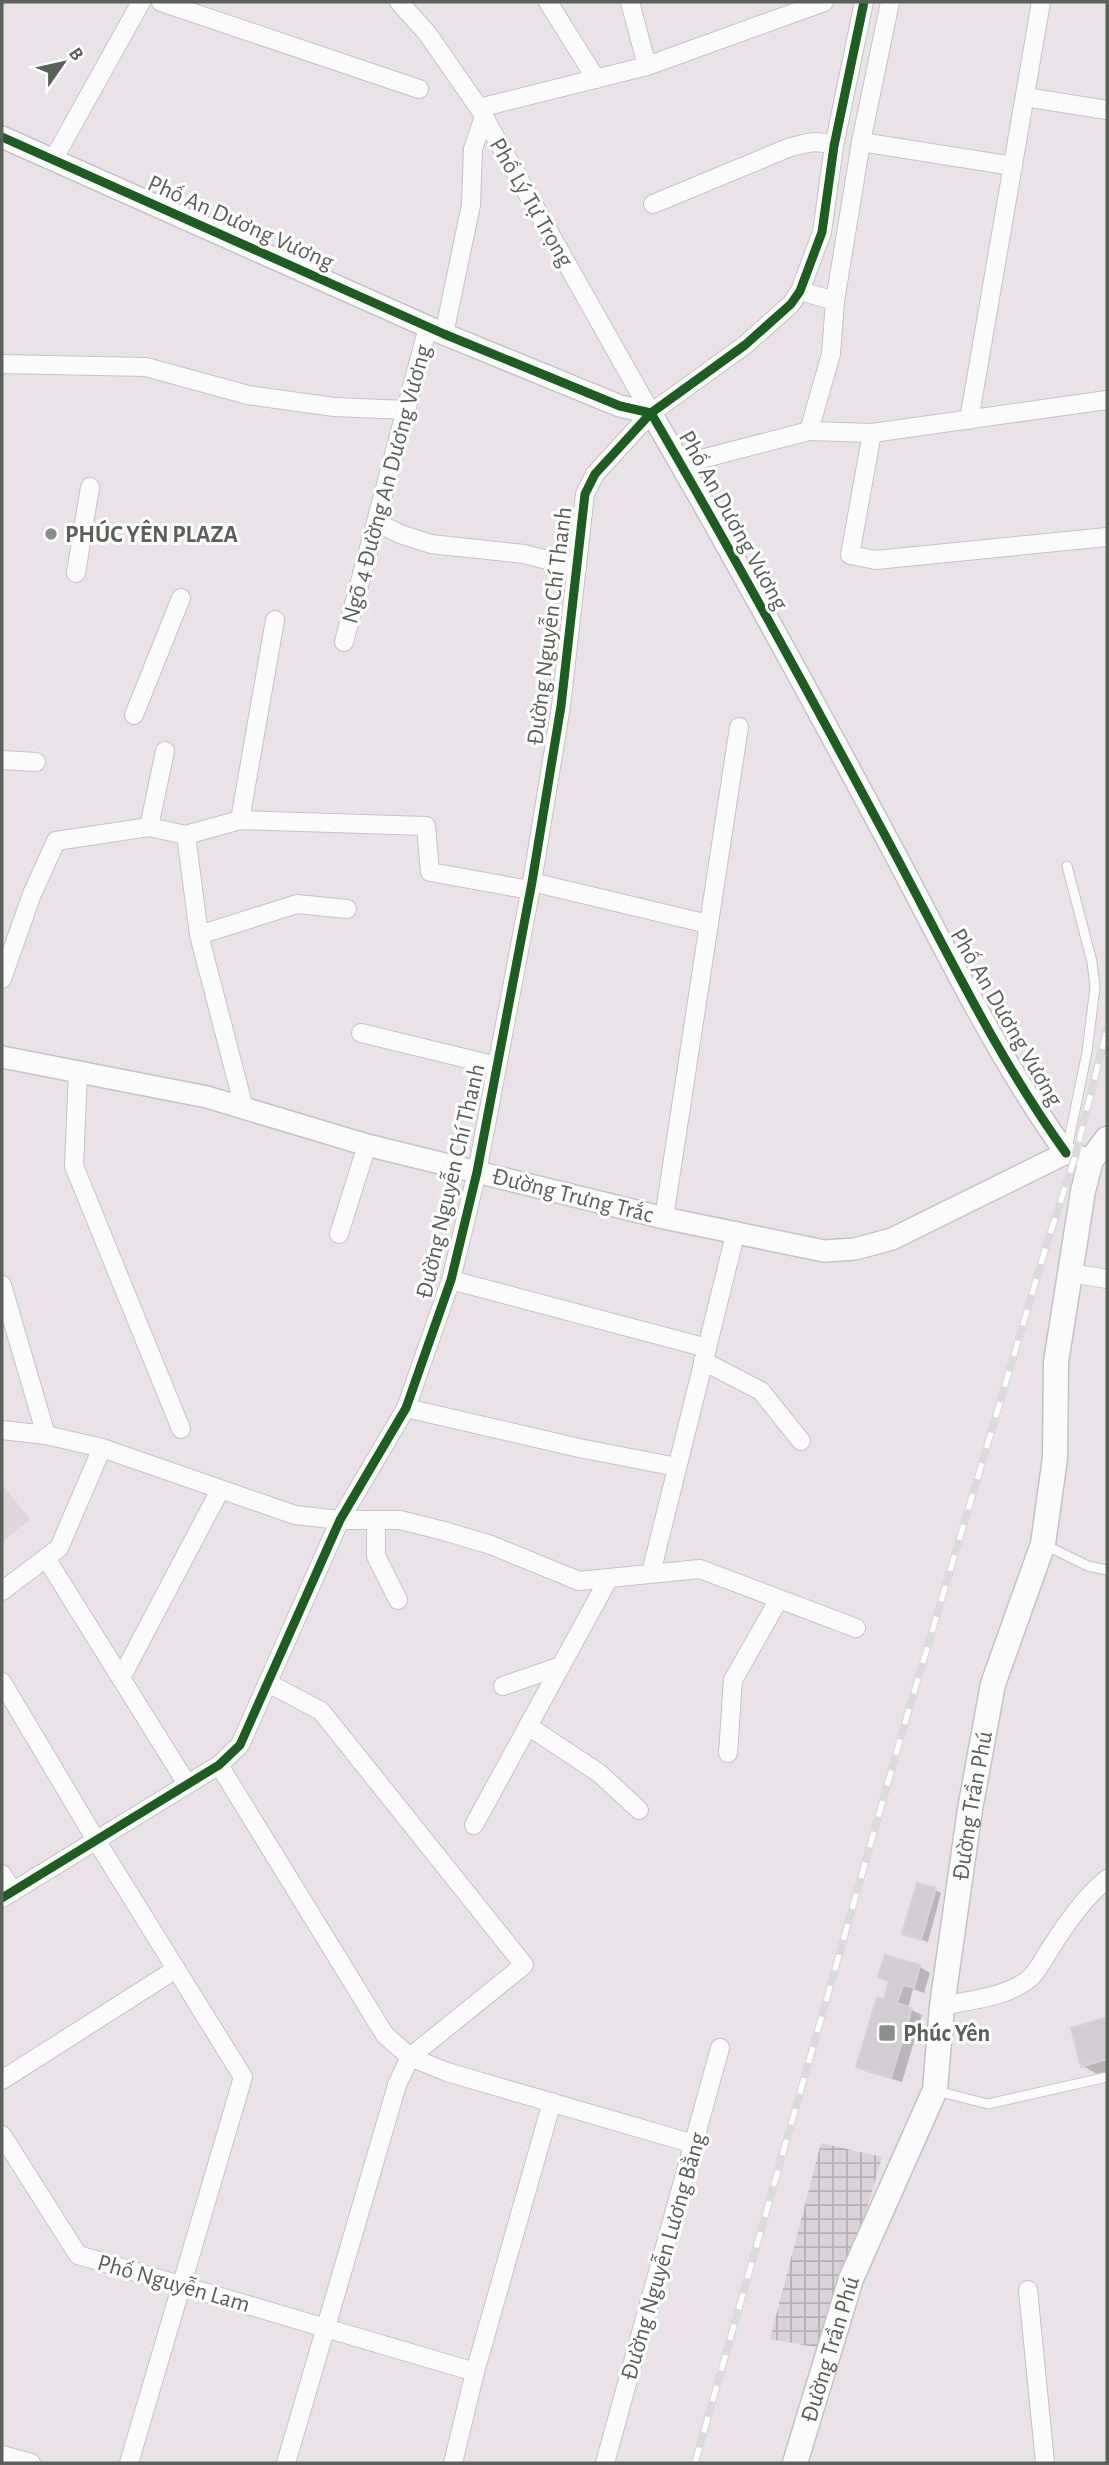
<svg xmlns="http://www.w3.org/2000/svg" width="1109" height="2465" font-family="'Alegreya Sans',sans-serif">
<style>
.industrial{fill:url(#industrial-grid)}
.education{fill:#ded5dd}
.shadow{fill:#0003}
.building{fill:#d1cdd0;stroke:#d8d2d8;stroke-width:2}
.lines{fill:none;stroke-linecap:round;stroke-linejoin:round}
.service-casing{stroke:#c4c4c3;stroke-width:11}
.minor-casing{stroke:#c4c4c3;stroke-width:20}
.tertiary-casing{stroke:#c4c4c3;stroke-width:24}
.secondary-casing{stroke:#c3c3c3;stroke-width:27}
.service{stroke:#fcfbfc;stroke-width:9}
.minor{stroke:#fcfbfc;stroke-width:18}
.tertiary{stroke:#fcfbfc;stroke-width:21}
.secondary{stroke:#fcfbfc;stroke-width:24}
.rail-casing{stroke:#dbdbdb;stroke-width:8}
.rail{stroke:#fff;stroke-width:5;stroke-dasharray:16;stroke-linecap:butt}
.cycleway-casing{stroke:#fff;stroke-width:13}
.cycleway{stroke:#1b5e20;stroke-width:9}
.poi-dot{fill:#8c8e8b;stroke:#fff;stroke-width:2.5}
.labels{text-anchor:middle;stroke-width:6;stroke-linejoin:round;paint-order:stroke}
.street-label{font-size:24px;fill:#5a6159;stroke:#fff}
.poi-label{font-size:24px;font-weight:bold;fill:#5a6159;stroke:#fff;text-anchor:start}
</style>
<defs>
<pattern id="industrial-grid" width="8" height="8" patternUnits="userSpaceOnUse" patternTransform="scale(1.75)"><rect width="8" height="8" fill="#d9d3d8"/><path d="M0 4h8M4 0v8" fill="none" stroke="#b3afb2"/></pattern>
</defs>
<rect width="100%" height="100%" fill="#e9e3e8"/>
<!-- industrial -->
<polygon class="industrial" points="821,2143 882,2157 826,2349 770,2339"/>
<!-- education -->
<polygon class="education" points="2,1484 30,1520 2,1542"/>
<!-- shadow -->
<g class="shadow">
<polygon points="935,1890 941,1893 928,1942 904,1933"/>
<polygon points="886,1957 920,1967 930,1973 924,1993 913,1989 908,2008 922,2015 902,2082 868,2072 858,2066 890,1982 881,1976"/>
<polygon points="1107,2019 1107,2071 1097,2074 1083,2066 1073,2029"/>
</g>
<!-- building -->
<g class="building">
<polygon points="917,1883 936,1888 921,1940 902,1934"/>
<polygon points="885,1955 920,1965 914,1988 903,1985 897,2003 912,2008 891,2078 856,2067 877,1997 884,1999 889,1981 878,1977"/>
<polygon points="1107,2017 1107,2059 1081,2067 1071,2028"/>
</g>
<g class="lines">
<!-- service casing -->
<g class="service-casing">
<g id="service">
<polyline points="1067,866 1092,962 1095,987 1087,1052 1067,1149"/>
<polyline points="1045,1545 1088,1566 1107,1570"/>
<polyline points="937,2091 988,2104 1107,2077"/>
</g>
</g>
<!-- minor casing -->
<g class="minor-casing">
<g id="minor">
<polyline points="161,2 419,89"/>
<polyline points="399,2 427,33 479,108 651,413"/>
<polyline points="548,2 596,79"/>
<polyline points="630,2 647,66"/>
<polyline points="1025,97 1107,110"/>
<polyline points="479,108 647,66 824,2"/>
<polyline points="861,142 1013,166"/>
<polyline points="53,160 141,2"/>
<path d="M653,204L788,148C805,143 817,139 834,146"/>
<polyline points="800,291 835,301"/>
<polyline points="444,334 471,205 473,149 484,117"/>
<polyline points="2,364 146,367 248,395 334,407 407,410"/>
<polyline points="969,420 1041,2"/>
<polyline points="809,431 872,433 1107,400"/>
<polyline points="872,433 850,555 876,560 1107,537"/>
<polyline points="682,464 809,431 831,354 835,301 861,142 890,2"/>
<polyline points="376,522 400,534 431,544 524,554 577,568"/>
<polyline points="76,573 90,487"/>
<polyline points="344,642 428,327"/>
<polyline points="134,715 181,598"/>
<polyline points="2,760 36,762"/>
<polyline points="240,820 275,620"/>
<polyline points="149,827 165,751"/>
<polyline points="532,882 708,924"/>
<polyline points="199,935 297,904 347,909"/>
<polyline points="2,979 32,894 56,841 149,827 186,835"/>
<polyline points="361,1033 497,1066"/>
<polyline points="78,1072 74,1166 181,1429"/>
<polyline points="244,1108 199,935 186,835 240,820 426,826 430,872 530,890"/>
<polyline points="664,1218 739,727"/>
<polyline points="339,1234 367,1145"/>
<polyline points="1070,1273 1107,1279"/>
<polyline points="451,1280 707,1348"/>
<polyline points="2,1285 46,1435"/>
<polyline points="703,1361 761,1391 801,1441"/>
<polyline points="406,1408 579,1448 677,1467"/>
<polyline points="2,1430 46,1435 102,1448 295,1515 340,1520 400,1520 444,1531 491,1545 579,1581 700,1569 856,1628"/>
<polyline points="376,1520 376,1556 398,1600"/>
<polyline points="46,1558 187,1784"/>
<polyline points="651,1573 736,1231"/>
<polyline points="2,1591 59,1548 102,1448"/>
<polyline points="121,1678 220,1490"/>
<polyline points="2,1682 96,1840 243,2077 129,2463"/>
<polyline points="268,1683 321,1711 524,1965 410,2057 397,2085 286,2463"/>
<polyline points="503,1686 561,1666"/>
<polyline points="528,1726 599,1773 639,1810"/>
<polyline points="728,1753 733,1680 779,1599"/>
<polyline points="219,1765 385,2035 410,2057 447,2072 694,2144"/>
<polyline points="474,1825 609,1578"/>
<polyline points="2,1874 13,1892"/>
<polyline points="2,1898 219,1765 240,1745 340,1520 406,1408 451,1280 477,1172 532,882 561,706 585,494 595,474 651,413 745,345 791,304 800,291 822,232 834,146 864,2"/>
<path d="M942,2006C970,2000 1008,1997 1030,1978C1039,1970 1045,1956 1052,1946C1068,1921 1084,1898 1107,1879"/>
<polyline points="2,2080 176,1969"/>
<polyline points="2,2135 78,2255 475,2372"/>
<polyline points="1028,2290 1045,2463"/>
<polyline points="2,2455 31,2463"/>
<polyline points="453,2463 475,2372 552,2102"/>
<polyline points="605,2463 720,2048"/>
</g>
</g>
<!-- tertiary casing -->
<g class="tertiary-casing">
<g id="tertiary">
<path d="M2,137L444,334L620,406L651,413C736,558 816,706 895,854C949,956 999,1060 1066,1153"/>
<polyline points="2,1057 207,1097 367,1145 664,1218 824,1251 855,1249 892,1239 1066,1153 1079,1156"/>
</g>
</g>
<!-- secondary casing -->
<g class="secondary-casing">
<g id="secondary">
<path id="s1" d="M795,2463L851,2279L935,2090L942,2006L970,1809L993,1684L1043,1544L1055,1458L1056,1362L1083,1191L1091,1160L1107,1139"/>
</g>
</g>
<!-- service -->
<use href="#service" class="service"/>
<!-- minor -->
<use href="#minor" class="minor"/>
<!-- tertiary -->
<use href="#tertiary" class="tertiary"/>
<!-- secondary -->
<use href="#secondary" class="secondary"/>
<!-- rail casing -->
<g class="rail-casing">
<polyline id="rail" points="695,2463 902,1733 1048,1240 1075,1157 1107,1029"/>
</g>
<!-- rail -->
<use href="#rail" class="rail"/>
<!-- cycleway casing -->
<g class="cycleway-casing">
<g id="cycleway">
<path d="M2,137L444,334L620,406L651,413C736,558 816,706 895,854C949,956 999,1060 1066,1153"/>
<polyline points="2,1898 219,1765 240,1745 340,1520 406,1408 451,1280 477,1172 532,882 561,706 585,494 595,474 651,413 745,345 791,304 800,291 822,232 834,146 864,2"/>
</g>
</g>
<!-- cycleway -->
<use href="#cycleway" class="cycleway"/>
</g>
<!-- markers -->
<g class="poi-dot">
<circle cx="51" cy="534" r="7"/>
<rect x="878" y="2024" width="18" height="18" rx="3.5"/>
</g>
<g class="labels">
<!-- street labels -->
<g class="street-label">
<text transform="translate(532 202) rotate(60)" y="8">Phố Lý Tự Trọng</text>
<text transform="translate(241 222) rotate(24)" y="8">Phố An Dương Vương</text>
<text transform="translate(386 484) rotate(-75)" y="8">Ngõ 4 Đường An Dương Vương</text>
<text transform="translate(734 520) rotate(61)" y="8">Phố An Dương Vương</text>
<text transform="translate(549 626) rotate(-83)" y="8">Đường Nguyễn Chí Thanh</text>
<text transform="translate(1007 1017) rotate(60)" y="8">Phố An Dương Vương</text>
<text transform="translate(450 1181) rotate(-77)" y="8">Đường Nguyễn Chí Thanh</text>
<text transform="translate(573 1195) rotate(14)" y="8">Đường Trưng Trắc</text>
<text dy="8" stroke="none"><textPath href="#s1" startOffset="686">Đường Trần Phú</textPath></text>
<text transform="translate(663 2256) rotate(-74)" y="8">Đường Nguyễn Lương Bằng</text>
<text transform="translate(174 2283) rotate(16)" y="8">Phố Nguyễn Lam</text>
<text dy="8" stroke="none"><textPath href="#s1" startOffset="119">Đường Trần Phú</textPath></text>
</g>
<!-- poi labels -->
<g class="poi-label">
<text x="65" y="542">PHÚC YÊN PLAZA</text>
<text x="903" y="2041">Phúc Yên</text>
</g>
</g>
<!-- border -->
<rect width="1109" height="2465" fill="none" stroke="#5a6159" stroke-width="7"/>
<!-- north arrow -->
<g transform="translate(63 63) rotate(56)" stroke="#ffffff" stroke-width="5" paint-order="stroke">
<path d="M0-5L12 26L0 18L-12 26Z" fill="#5a6159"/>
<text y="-10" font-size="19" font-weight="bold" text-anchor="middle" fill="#5a6159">B</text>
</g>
</svg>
